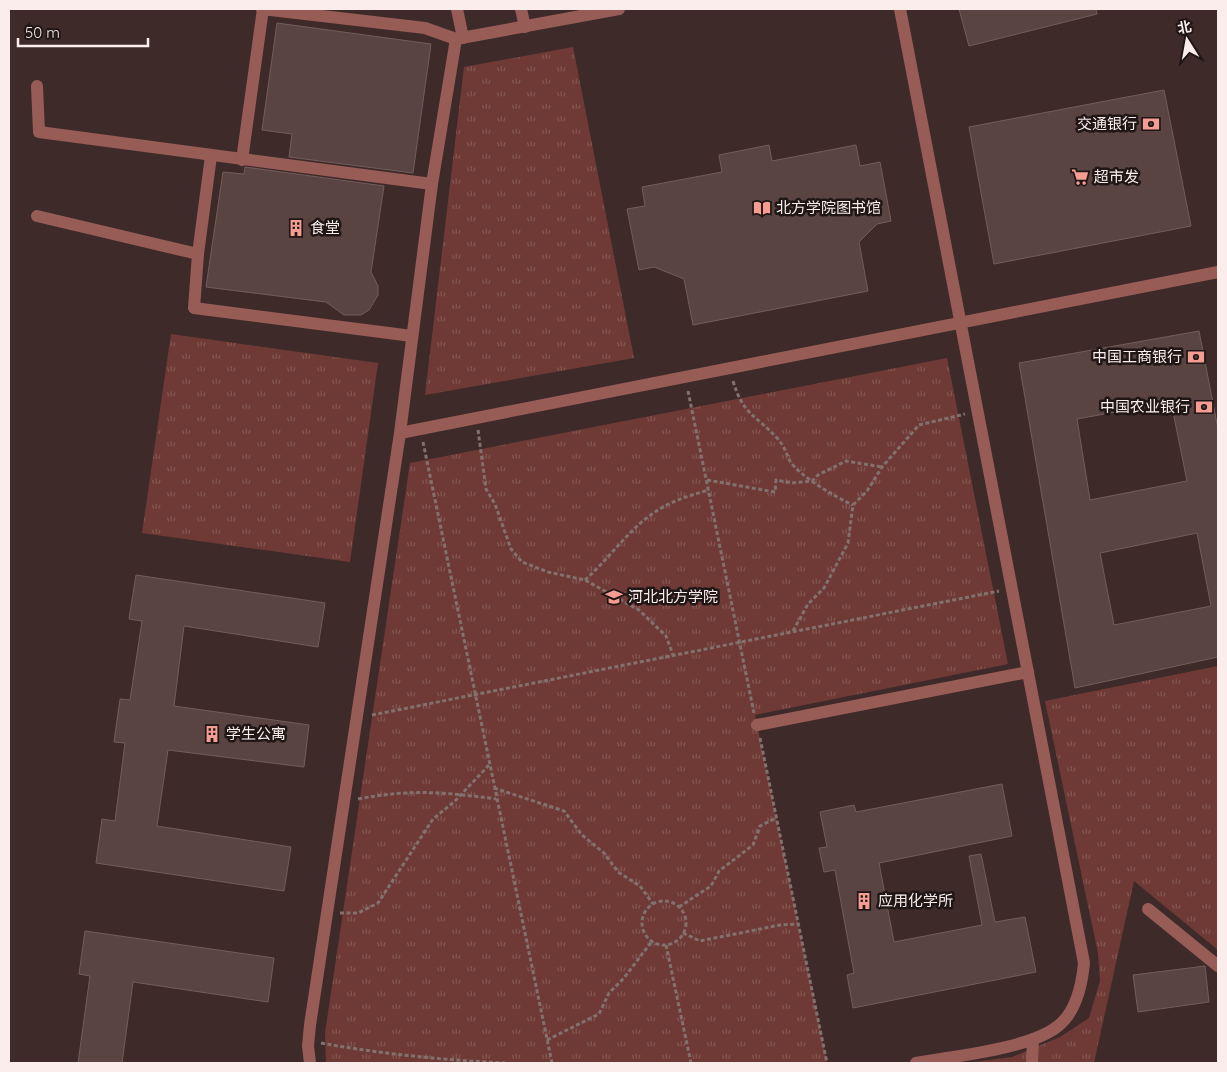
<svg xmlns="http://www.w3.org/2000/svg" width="1227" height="1072" font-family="Quicksand,'Noto Sans SC',sans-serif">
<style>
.grass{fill:url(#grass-tufts)}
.building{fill:#594442;stroke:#735d5a;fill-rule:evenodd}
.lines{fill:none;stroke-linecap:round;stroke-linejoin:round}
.path{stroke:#82716f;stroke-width:3;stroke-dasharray:4 2.5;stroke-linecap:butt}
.minor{stroke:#985c56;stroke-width:12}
.labels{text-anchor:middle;stroke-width:5;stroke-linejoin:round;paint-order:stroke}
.poi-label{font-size:15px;fill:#faedeb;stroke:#1f1615;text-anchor:start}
</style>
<defs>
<pattern id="grass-tufts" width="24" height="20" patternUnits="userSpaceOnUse" patternTransform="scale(1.25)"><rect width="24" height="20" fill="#6f3a35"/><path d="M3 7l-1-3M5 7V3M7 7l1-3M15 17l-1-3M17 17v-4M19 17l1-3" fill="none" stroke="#845752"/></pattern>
</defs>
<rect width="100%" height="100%" fill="#3e2b29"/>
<!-- grass -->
<g class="grass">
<polygon points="573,47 634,358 425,395 464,67"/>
<polygon points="171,334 378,363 350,562 142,533"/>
<polygon points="947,358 1008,664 755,715 827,1062 326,1063 325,1033 410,463"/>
<polygon points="1218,666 1218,950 1134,881 1094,1063 966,1063 1012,1057 1060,1037 1089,1018 1100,981 1098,953 1045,701"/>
</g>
<!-- building -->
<g class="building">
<polygon points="959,9 1096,9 1097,14 969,46"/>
<polygon points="277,23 431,44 413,173 289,157 292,134 262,130"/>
<polygon points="1164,90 1191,226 994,264 969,127"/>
<polygon points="769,145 772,161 856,145 860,166 880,162 891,221 877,224 859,242 868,291 693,325 684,279 654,267 639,270 627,209 645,206 642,187 722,172 719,155"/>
<polygon points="245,167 384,186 371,272 378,286 378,295 369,310 361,315 344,315 326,302 206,287 223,172 244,174"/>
<path d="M1199,331L1218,429V657L1075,688L1019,363ZM1171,402L1187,481L1090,500L1077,419ZM1197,533L1211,606L1114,625L1100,553Z"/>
<polygon points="136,575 325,603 318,647 184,626 174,706 309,725 304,767 168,750 157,826 291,847 284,891 96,863 102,819 115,821 125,743 114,742 120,699 130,700 142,621 129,619"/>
<polygon points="1002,784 1012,836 879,863 894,942 982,925 969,856 981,854 995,922 1025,917 1036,972 853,1008 847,975 854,973 835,870 824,872 819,848 827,847 820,812 854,805 856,812"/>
<polygon points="85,931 274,958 268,1002 133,982 122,1063 78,1063 90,976 79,974"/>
<polygon points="1205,966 1209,1002 1138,1012 1133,975"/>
</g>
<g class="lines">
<!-- path -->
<g class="path">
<path d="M733,381C743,415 756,415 777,438C784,445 786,453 790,461C799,476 837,498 853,505"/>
<polyline points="688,391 754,713"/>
<polyline points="478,430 486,489 495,504 511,549 522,562 548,572 585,580 639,610 666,636 673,655"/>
<polyline points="423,442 552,1063"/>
<polyline points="707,480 775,492 776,480 792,483 812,481 818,475 846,461 882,467"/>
<path d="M585,580C610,558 630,527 658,510C674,500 691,495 709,490"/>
<polyline points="793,631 808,604 824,588 848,543 853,505 867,491 882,467 919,425 965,414"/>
<polyline points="372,715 999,591"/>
<polyline points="760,738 827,1063"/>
<polyline points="494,788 564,811 582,835 604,853 618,872 640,886 653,904"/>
<path d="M358,799C411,789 444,792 496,799"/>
<circle cx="664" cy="923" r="22"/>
<polyline points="679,907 711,886 719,871 753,845 760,826 776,818"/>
<polyline points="340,913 358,913 378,903 433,819 455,801 489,765"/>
<polyline points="683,933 700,941 780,925 798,924"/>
<polyline points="666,945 691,1063"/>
<polyline points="547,1040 599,1014 609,993 624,978 652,941"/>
<path d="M321,1043C382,1054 443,1060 505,1063"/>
</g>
<!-- minor -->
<g class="minor">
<polyline points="262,9 425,28 456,39"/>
<polyline points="457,9 463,38"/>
<polyline points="521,9 525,27"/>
<path d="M900,9L1084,963C1082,984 1076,1012 1058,1026C1030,1049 953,1056 916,1063"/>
<polyline points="37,86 39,132 432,184"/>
<polyline points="211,156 198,254 194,308 412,336"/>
<polyline points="242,160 263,9"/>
<polyline points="37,216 198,254"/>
<polyline points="400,433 1218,272"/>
<polyline points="757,725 1028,672"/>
<polyline points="1148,909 1218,966"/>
<polyline points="310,1063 308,1046 310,1025 400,433 432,184 456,39 619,9"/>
<polyline points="1032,1063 1033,1039"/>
</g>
</g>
<!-- icons -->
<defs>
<g id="bank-bare" transform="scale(1.35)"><path d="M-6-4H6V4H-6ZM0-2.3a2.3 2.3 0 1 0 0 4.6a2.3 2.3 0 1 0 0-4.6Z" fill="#f59c93" stroke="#1f1615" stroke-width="2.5" paint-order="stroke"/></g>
<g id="supermarket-bare" transform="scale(1.35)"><path d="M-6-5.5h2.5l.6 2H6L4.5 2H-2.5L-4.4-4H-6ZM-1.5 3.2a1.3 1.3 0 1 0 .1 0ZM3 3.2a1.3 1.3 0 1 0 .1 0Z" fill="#f59c93" stroke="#1f1615" stroke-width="2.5" paint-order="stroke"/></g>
<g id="library-bare" transform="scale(1.35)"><path d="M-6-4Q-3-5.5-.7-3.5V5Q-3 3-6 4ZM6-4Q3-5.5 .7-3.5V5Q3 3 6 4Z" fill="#f59c93" stroke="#1f1615" stroke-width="2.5" paint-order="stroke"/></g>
<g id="building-bare" transform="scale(1.35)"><path d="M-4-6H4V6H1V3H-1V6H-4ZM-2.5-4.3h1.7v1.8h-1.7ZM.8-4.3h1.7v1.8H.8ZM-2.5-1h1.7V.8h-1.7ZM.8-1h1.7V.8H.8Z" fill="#f59c93" stroke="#1f1615" stroke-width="2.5" paint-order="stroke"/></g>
<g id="university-bare" transform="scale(1.35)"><path d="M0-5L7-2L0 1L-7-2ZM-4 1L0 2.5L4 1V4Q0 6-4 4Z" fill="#f59c93" stroke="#1f1615" stroke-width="2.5" paint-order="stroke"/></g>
</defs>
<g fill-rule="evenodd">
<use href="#bank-bare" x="1151" y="124"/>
<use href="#supermarket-bare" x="1080" y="177"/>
<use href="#library-bare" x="762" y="208"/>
<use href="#building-bare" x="296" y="228"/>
<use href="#bank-bare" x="1196" y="357"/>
<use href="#bank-bare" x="1204" y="407"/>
<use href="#university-bare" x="614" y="597"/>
<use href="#building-bare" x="212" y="734"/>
<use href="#building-bare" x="864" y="901"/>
</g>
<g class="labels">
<!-- poi labels -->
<g class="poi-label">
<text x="1137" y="129" text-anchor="end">交通银行</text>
<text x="1094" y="182">超市发</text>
<text x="776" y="213">北方学院图书馆</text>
<text x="310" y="233">食堂</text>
<text x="1182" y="362" text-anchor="end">中国工商银行</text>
<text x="1190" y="412" text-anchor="end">中国农业银行</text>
<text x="628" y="602">河北北方学院</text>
<text x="226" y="739">学生公寓</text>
<text x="878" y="906">应用化学所</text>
</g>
</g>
<!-- border -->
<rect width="1227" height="1072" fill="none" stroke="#faedeb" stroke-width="20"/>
<!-- north arrow -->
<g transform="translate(1187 40) rotate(349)" stroke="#1f1615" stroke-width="4" paint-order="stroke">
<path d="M0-4L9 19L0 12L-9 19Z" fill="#faedeb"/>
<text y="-8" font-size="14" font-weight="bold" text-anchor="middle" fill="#faedeb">北</text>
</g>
<!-- scale -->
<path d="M18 38v8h130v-8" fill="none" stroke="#faedeb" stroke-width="2.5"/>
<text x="25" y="38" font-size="15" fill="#faedeb" stroke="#1f1615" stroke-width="4" paint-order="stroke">50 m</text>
</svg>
